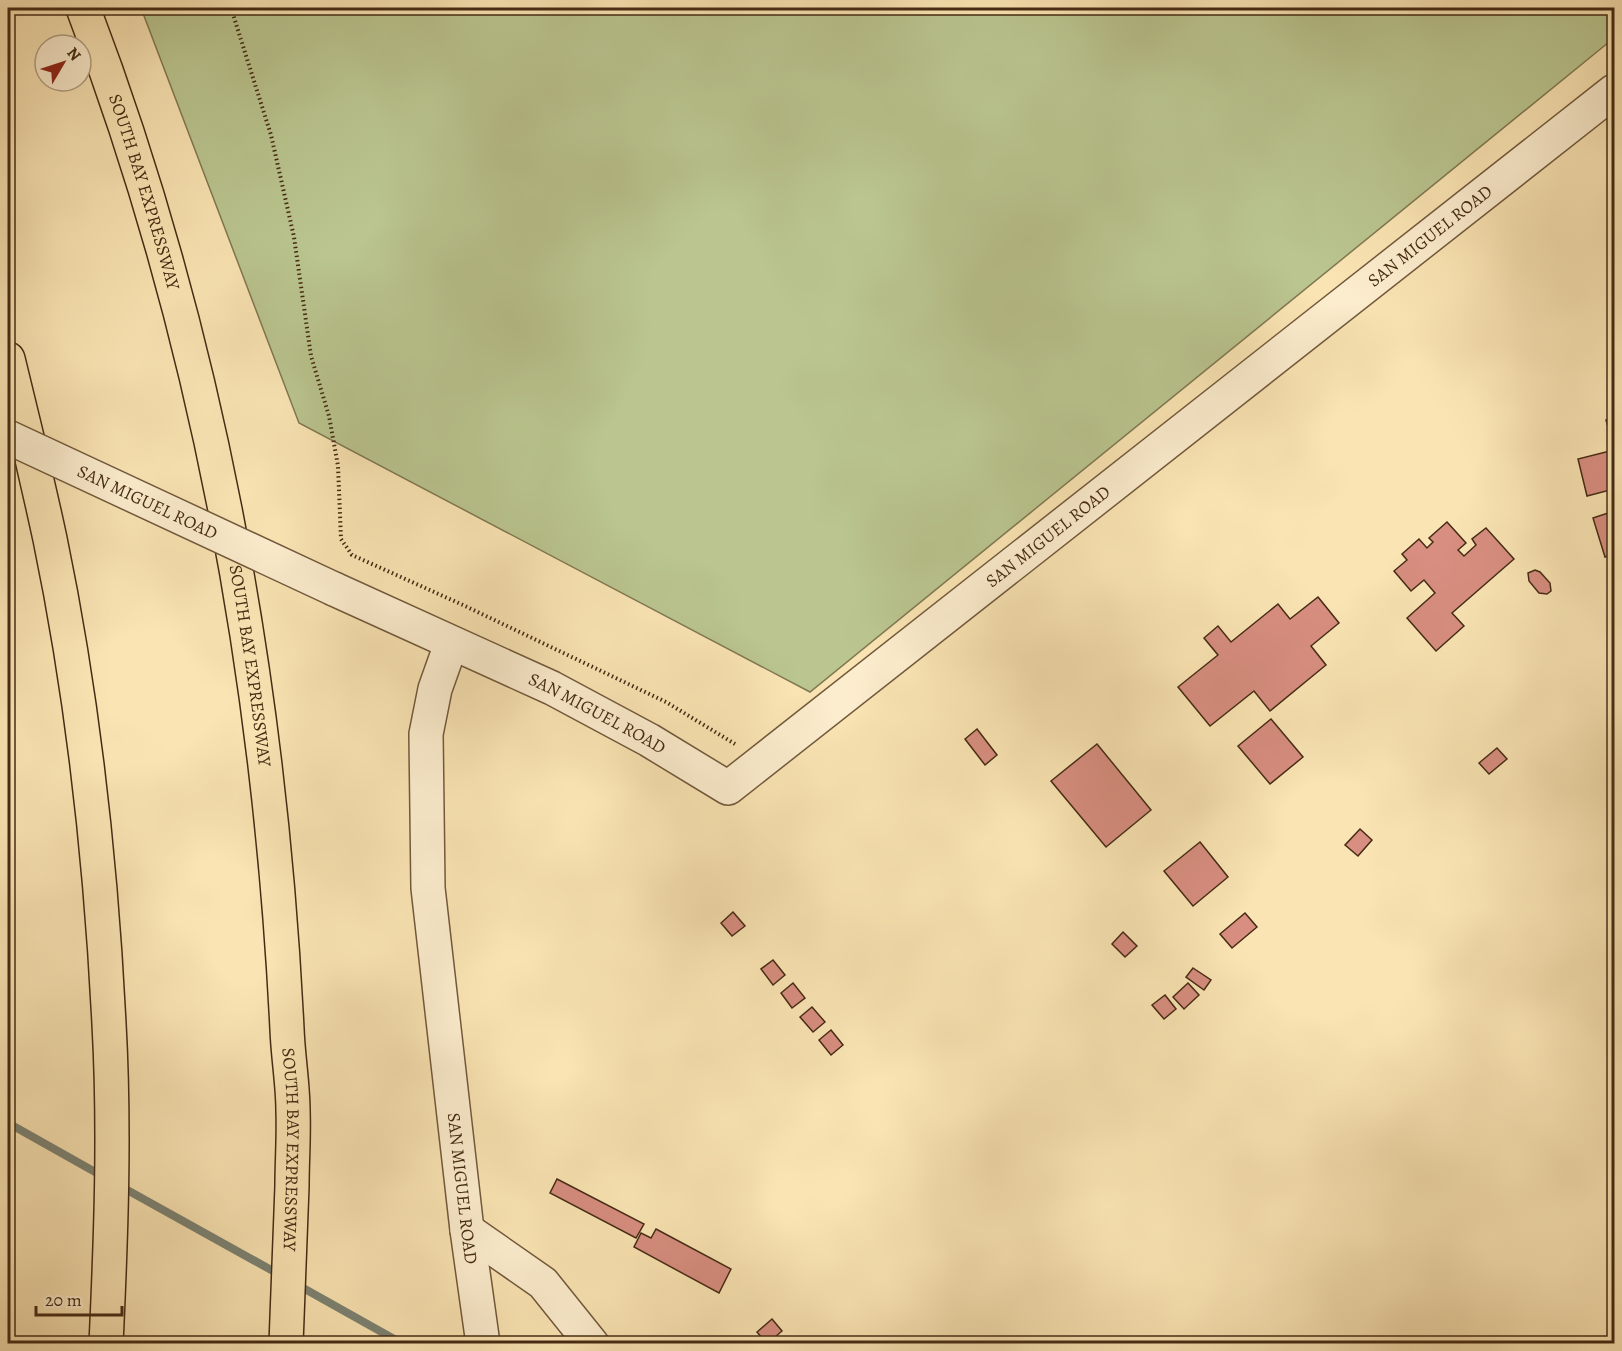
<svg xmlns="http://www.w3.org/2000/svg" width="1622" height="1351" font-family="Alegreya,serif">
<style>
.green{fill:#bac58f;stroke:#807852;stroke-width:1.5}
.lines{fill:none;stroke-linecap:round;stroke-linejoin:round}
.stream{stroke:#7c8374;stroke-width:8}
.building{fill:#d88e80;stroke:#452b14;stroke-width:1.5}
.minor-casing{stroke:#72593c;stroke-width:36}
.motorway-casing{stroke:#452b14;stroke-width:36}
.path{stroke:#452b14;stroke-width:4;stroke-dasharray:1.5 3;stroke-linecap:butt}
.minor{stroke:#fcedce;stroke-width:33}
.motorway{stroke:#fae4b3;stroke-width:33}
.tertiary-bridge-casing{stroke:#72593c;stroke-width:36;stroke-linecap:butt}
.tertiary-bridge{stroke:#fcedce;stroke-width:33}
.labels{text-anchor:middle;stroke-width:4.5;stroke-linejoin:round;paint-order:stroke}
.street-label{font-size:18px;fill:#452b14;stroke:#fcedce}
</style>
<rect width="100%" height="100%" fill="#fae4b3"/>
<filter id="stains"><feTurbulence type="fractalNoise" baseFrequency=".00333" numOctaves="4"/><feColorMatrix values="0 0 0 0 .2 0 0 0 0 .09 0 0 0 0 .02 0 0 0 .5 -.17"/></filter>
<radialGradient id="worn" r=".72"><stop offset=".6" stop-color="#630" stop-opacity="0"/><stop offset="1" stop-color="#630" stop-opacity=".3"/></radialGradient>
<!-- green -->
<polygon class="green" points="141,8 1614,8 1614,38 810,692 299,423"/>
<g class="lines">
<!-- stream -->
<g class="stream">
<polyline points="8,1123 104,1177"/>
<polyline points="120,1186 282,1276"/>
<polyline points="296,1284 403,1344"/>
</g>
</g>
<!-- building -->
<g class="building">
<polygon points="1614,417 1614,489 1587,496 1578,459 1614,450 1606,420"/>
<polygon points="1614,511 1614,554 1605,557 1593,518"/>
<polygon points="1447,522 1466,543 1458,550 1464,556 1476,545 1472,539 1486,528 1514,559 1452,613 1464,626 1436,651 1407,618 1435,593 1424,580 1411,591 1394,571 1407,560 1402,554 1419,539 1427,548 1433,542 1429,538"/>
<polygon points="1535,570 1540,572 1550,583 1551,591 1547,594 1539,593 1529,581 1528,573"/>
<polygon points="1318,597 1339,623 1311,646 1326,665 1270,711 1254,691 1210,726 1178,687 1218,655 1204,638 1218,626 1231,642 1278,604 1290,619"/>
<polygon points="1271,719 1303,757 1270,784 1238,746"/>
<polygon points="977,729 997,755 985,765 965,739"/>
<polygon points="1097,744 1151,810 1106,847 1051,781"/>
<polygon points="1497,748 1507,759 1489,774 1479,763"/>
<polygon points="1360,829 1372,840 1358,856 1345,845"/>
<polygon points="1200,842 1228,877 1193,906 1164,871"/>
<polygon points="733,912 745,926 732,936 721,923"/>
<polygon points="1245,913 1257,927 1232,948 1220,934"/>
<polygon points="1123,932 1137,946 1125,957 1112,944"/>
<polygon points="773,960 785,975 773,985 761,969"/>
<polygon points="1193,968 1211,980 1204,990 1186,977"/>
<polygon points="793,983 805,998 792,1008 781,993"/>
<polygon points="1188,983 1199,995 1184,1009 1173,997"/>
<polygon points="1165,995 1176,1009 1164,1019 1152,1005"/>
<polygon points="812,1007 825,1022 813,1032 800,1017"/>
<polygon points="831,1030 843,1045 831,1055 819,1040"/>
<polygon points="557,1179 644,1224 636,1238 550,1193"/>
<polygon points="656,1229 731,1269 719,1293 634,1247 641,1233 651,1238"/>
<polygon points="772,1319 782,1331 767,1344 757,1332"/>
</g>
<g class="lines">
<!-- minor casing -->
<g class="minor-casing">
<g id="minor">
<path id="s1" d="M334,589L552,688L649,740L728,788L1614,91"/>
<path id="s2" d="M451,644L435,689L426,734L428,888L467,1230L483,1344"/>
<polyline points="467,1230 543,1283 592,1344"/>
</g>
</g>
<!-- motorway casing -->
<g class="motorway-casing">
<g id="motorway">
<path id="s3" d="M83,8C207,333 270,682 287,1029C288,1057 293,1084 293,1111C294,1136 292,1161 292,1186C290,1239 288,1291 286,1344"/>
<path d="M8,359C23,419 37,479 50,539C83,698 101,862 109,1024C115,1130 111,1237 106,1344"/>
</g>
</g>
<!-- path -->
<polyline class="path" points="231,8 271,135 294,237 311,356 329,416 338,466 341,539 352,555 463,605 666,702 735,744"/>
<!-- minor -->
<use href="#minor" class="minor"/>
<!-- motorway -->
<use href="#motorway" class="motorway"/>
<!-- tertiary-bridge casing -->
<g class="tertiary-bridge-casing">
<g id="tertiary-bridge">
<path id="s4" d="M8,437L334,589"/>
</g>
</g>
<!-- tertiary-bridge -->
<use href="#tertiary-bridge" class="tertiary-bridge"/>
</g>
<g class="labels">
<!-- street labels -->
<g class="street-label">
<text dy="6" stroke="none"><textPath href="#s3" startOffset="194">SOUTH BAY EXPRESSWAY</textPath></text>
<text dy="6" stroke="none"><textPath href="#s1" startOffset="1335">SAN MIGUEL ROAD</textPath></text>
<text dy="6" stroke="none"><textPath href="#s4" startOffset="154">SAN MIGUEL ROAD</textPath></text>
<text dy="6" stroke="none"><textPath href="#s1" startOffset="849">SAN MIGUEL ROAD</textPath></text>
<text dy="6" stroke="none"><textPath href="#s3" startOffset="680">SOUTH BAY EXPRESSWAY</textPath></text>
<text dy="6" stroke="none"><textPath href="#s1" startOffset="291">SAN MIGUEL ROAD</textPath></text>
<text dy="6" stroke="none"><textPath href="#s3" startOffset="1166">SOUTH BAY EXPRESSWAY</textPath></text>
<text dy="6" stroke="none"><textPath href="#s2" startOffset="550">SAN MIGUEL ROAD</textPath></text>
</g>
</g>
<!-- margin -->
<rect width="1622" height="1351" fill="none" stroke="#fae4b3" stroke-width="30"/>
<rect x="9" y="9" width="1604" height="1333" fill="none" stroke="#452b14" stroke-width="3"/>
<rect x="15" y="15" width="1592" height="1321" fill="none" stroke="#452b14" stroke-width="1.5"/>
<!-- north arrow -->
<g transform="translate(63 63) rotate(51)"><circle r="28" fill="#fcedce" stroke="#b39f84" stroke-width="1.5"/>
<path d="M0-4.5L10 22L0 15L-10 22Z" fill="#8f2418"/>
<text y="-9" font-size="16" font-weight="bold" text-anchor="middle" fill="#452b14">N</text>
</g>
<!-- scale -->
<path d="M36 1306v9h86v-9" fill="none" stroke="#452b14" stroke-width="3"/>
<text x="45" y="1306" font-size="18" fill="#452b14" stroke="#fcedce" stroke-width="4.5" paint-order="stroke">20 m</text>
<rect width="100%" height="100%" filter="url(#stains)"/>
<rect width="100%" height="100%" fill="url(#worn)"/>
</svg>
